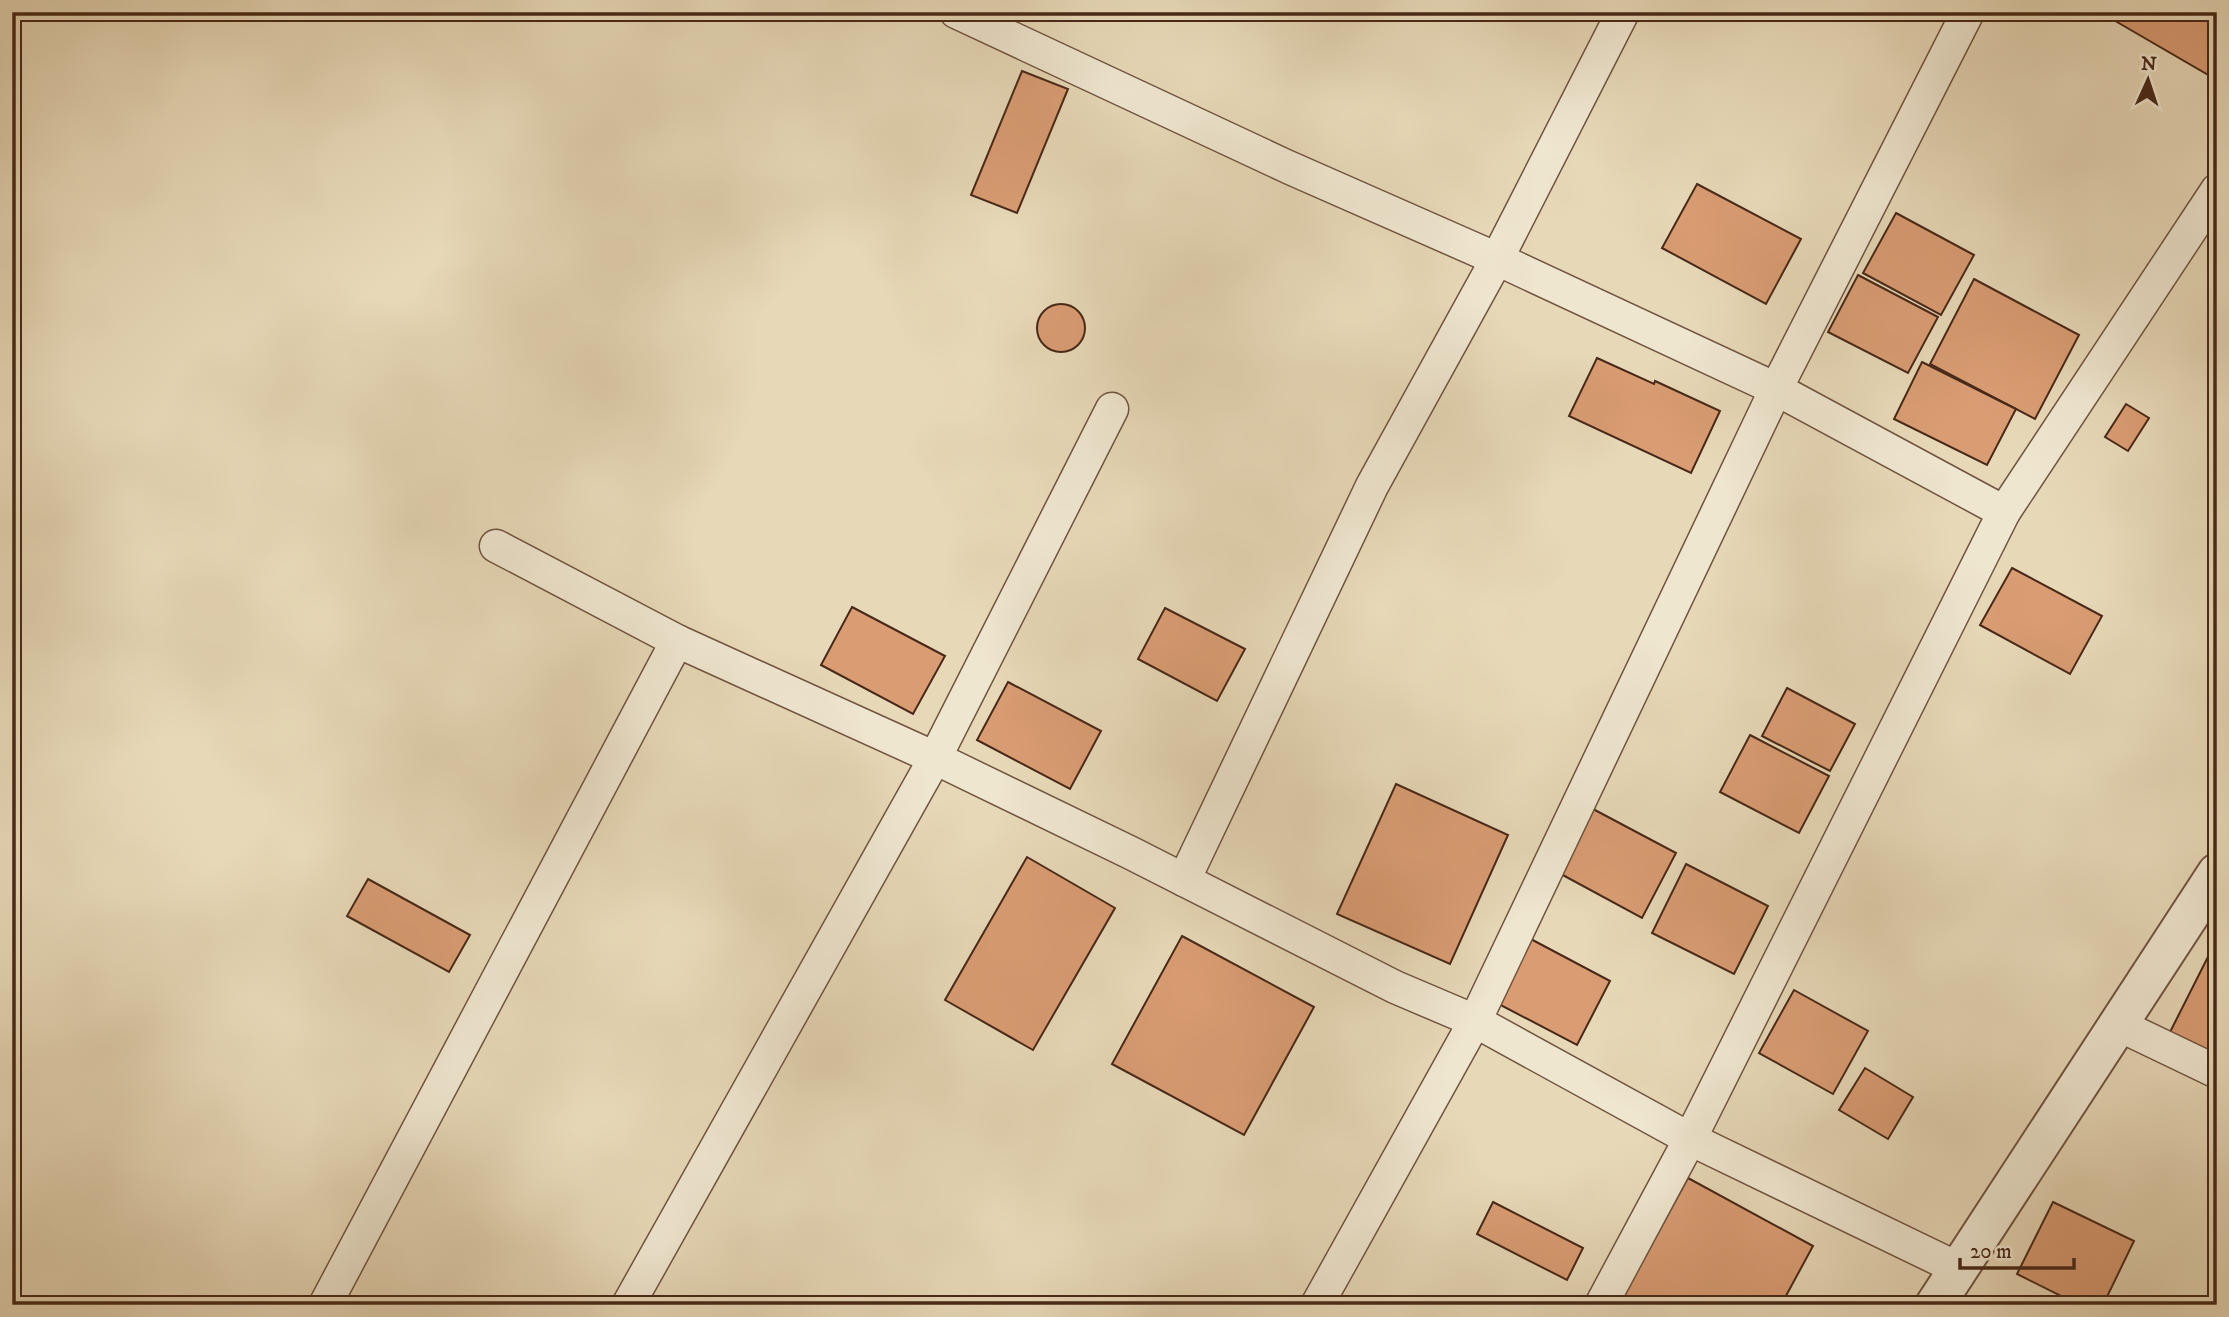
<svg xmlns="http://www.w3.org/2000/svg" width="2229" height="1317" font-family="'IM FELL DW Pica',serif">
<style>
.building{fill:#d99c73;stroke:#482818;stroke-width:2}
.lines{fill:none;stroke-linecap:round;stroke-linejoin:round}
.minor-casing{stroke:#705440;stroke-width:35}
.tertiary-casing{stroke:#705440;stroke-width:42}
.minor{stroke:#efe6d0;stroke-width:32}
.tertiary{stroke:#efe6d0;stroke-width:38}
</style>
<rect width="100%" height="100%" fill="#e7d8b7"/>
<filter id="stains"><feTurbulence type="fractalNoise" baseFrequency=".00286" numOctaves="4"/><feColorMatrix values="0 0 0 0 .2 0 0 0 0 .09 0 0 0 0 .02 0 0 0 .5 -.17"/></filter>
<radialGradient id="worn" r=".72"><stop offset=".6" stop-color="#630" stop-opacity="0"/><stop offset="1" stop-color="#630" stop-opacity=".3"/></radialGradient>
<!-- building -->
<g class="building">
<polygon points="2123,12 2217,12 2217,80 2117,22"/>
<polygon points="1022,71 1068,89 1017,213 971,195"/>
<polygon points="1697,184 1801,239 1766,304 1662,248"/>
<polygon points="1896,213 1974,255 1941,315 1863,273"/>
<polygon points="1858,275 1938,317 1908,373 1828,332"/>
<polygon points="1974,279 2079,335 2035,419 1930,364"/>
<circle cx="1061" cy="328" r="24"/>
<polygon points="1597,358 1654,384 1655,381 1720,411 1691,473 1569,416"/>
<polygon points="1922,362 2016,409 1987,465 1894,419"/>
<polygon points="2126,404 2149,418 2128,451 2105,437"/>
<polygon points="2012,568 2102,616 2070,674 1980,625"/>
<polygon points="852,607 945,656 913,714 821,665"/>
<polygon points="1165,608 1245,649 1217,701 1138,659"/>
<polygon points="1008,682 1101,731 1070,789 977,740"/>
<polygon points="1787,688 1855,724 1830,771 1762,736"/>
<polygon points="1750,735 1829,776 1799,833 1720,792"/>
<polygon points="1396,784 1508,835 1450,964 1337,914"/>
<polygon points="1593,809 1676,853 1642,918 1559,873"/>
<polygon points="1027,857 1115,908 1033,1050 945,1000"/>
<polygon points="1686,864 1768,906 1734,974 1652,933"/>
<polygon points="368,879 470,935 449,972 347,916"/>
<polygon points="1182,936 1314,1007 1244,1135 1112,1064"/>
<polygon points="1527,937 1610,981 1577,1045 1493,1001"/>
<polygon points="2217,939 2217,1060 2168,1036"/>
<polygon points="1794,990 1868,1031 1833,1094 1759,1053"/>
<polygon points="1865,1068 1913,1097 1888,1139 1839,1110"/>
<polygon points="1688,1178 1813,1246 1781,1305 1629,1305 1621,1300"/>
<polygon points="1493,1202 1583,1248 1567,1280 1477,1234"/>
<polygon points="2053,1202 2134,1241 2103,1305 2079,1305 2017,1274"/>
</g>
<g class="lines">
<!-- minor casing -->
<g class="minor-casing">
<g id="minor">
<polyline points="956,12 1288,167 1497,259 1776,389 1475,1021 1317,1305"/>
<polyline points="1968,12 1776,389 2004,512 2217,190"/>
<polyline points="496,546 677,641 935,758 1131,853 1395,987 1475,1021 1690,1139 1957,1268"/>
<polyline points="1184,880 1372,486 1497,259 1623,12"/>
<polyline points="2119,1025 2217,1072"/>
<polyline points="325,1305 677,641"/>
<polyline points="628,1305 935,758 1112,409"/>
<polyline points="1601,1305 1690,1139 2004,512"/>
</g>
</g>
<!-- tertiary casing -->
<g class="tertiary-casing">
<polyline id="tertiary" points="1935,1305 2217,873"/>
</g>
<!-- minor -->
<use href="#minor" class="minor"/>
<!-- tertiary -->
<use href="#tertiary" class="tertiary"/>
</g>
<!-- margin -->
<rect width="2229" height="1317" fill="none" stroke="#e7d8b7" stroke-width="42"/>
<rect x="14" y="14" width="2201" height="1289" fill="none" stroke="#482818" stroke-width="3.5"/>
<rect x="21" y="21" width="2187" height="1275" fill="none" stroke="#482818" stroke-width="2"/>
<!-- north arrow -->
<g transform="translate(2148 80) rotate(3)" stroke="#efe6d0" stroke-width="5" paint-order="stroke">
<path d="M0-5L12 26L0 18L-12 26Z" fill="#482818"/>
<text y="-10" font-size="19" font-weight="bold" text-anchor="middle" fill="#482818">N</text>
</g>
<!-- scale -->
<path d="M1960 1258v10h114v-10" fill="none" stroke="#482818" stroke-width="3.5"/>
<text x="1970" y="1258" font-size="21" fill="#482818" stroke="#efe6d0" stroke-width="5" paint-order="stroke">20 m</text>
<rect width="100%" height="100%" filter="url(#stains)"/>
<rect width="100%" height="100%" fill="url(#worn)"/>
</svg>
